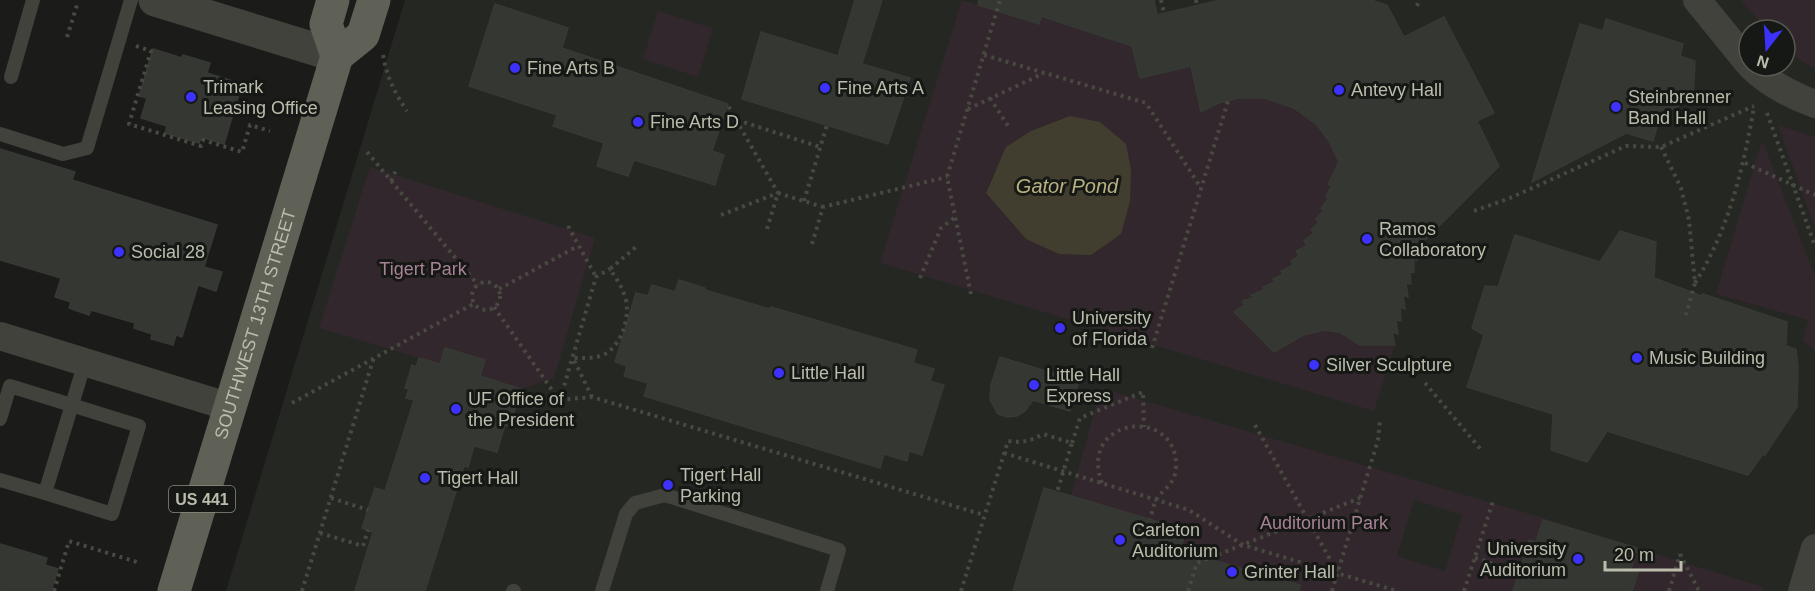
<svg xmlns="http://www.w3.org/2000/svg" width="1815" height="591" font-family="Helvetica,sans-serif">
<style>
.built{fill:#252723;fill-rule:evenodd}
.green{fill:#32272c;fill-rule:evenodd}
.water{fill:#423e2f}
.building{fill:#353732;stroke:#373934;stroke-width:1.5}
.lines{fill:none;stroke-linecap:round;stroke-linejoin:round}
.path{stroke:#484941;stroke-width:4;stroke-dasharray:3 4.5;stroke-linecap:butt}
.service{stroke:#40423b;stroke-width:14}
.minor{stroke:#40423b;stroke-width:28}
.tertiary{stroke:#40423b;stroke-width:33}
.primary{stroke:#5f6156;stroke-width:33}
.poi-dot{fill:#3c32fc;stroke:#161815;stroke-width:2}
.labels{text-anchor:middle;stroke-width:6;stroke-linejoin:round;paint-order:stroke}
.shield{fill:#161815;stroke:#8a8c7f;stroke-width:1.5}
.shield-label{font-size:16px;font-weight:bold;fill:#bbbdac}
.poi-label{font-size:18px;fill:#bbbdac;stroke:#161815;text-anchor:start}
.park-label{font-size:18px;fill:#a88297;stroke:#161815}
.street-label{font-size:18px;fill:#bbbdac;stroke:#161815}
.water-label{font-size:20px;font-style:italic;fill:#b9b181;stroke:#161815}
</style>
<rect width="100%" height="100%" fill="#1b1c1a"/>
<!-- built -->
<path class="built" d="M405,0H1815V591H226ZM1749,30H1785V66H1749Z"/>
<!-- green -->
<g class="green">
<path d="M962,0L1039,24L1042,13L1051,19L1119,42L1131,41L1140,78L1184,68L1179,47L1187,45L1202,113C1239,90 1286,94 1318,125C1329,137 1334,152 1341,166L1333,174L1328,183L1332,186L1326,195L1329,198L1321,207L1324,210L1319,222L1311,230L1314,233L1307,246L1297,251L1299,256L1291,261L1293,265L1282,271L1283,274L1274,279L1275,282L1263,287L1264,290L1252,294L1254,298L1243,302L1245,305L1234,312L1293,340L1314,331L1324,330L1340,332L1360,345H1395L1374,411L880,263ZM994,172L1026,239L986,193Z"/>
<polygon points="1741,0 1815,0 1815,69 1785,50 1785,30 1767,30"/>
<polygon points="658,11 713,28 698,77 643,59"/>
<polygon points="1778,125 1815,137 1815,228"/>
<polygon points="1762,140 1815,276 1815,350 1803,341 1808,320 1716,294"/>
<polygon points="370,167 595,238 554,378 521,389 480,376 485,360 445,348 440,364 319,328"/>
<path d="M1101,388L1530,514L1762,587L1764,591H1632L1638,573L1631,570L1637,548L1543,520L1536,542L1528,541L1513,591H1292L1180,549L1186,530L1071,496ZM1414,500L1462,515L1445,571L1397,556Z"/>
</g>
<!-- water -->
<polygon class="water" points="1070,116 1100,122 1126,144 1131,170 1130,201 1121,234 1091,255 1059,254 1026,239 986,193 1006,147 1031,131"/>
<!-- building -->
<g class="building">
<polygon points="855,0 882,0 862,64 910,78 888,144 742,99 761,32 838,56"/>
<polygon points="979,0 1154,0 1157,15 1220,0 1371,0 1387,5 1404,37 1444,17 1494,113 1477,121 1499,166 1423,242 1417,260 1414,259 1414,272 1410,271 1411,284 1406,283 1408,297 1403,295 1405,309 1400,307 1401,321 1396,320 1398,334 1392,332 1395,345 1360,345 1340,332 1324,330 1303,335 1274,352 1234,312 1245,305 1242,301 1254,298 1251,295 1264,290 1263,287 1275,282 1273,279 1283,274 1281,271 1293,265 1291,261 1299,256 1296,251 1307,246 1304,241 1314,233 1311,230 1319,222 1316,219 1324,210 1321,208 1329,198 1326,196 1332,186 1328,184 1339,162 1329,141 1317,125 1294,108 1264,98 1239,98 1219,103 1201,112 1191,66 1140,78 1132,46 1041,16 1039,24 978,5"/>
<polygon points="495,4 568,28 562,48 728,104 712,151 724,155 715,185 634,160 628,176 597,166 604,143 553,126 557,115 469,86"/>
<polygon points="1606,19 1683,44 1680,56 1695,61 1693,99 1660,115 1653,141 1626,133 1532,182 1580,24 1603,31"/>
<polygon points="153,49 182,58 183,55 210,63 207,73 242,84 224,144 201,137 199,143 165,133 167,126 141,118 147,98 139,96"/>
<polygon points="0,149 75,172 72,180 217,225 204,267 222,272 216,291 198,285 182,337 176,335 173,345 151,339 152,334 134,328 135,323 91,310 89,315 69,308 71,302 55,297 61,278 0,260"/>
<polygon points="1620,231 1656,242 1654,278 1702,296 1703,294 1787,322 1786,346 1796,349 1798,368 1797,407 1765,455 1762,455 1748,475 1607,431 1587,462 1551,450 1553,414 1467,387 1484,335 1472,328 1485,286 1498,287 1515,235 1600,262"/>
<polygon points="679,280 705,288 705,290 770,309 771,307 917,350 913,363 934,369 930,381 944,385 922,455 909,451 907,461 884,454 880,468 644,396 648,383 624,376 627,366 615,362 636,293 648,296 652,285 675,292"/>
<polygon points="445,348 485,360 480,376 521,389 510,427 505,425 497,452 474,446 468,467 464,466 425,591 355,591 373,532 362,528 375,488 385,491 414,400 406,398 409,389 405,388 412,365 416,367 419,358 440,364"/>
<polygon points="1000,357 1079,381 1070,411 1033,400 1025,411 1017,416 1007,417 998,414 990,400 991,385"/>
<polygon points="1044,488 1186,530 1180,551 1300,585 1299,591 1013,591"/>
<polygon points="1543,520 1637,548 1631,570 1638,573 1632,591 1513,591 1529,540 1536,542"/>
<polygon points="0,544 47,558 45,565 58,569 51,591 0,591"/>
</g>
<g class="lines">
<!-- path -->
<g class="path">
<polyline points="1161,0 1164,13"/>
<polyline points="1196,0 1197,6"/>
<polyline points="1417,6 1419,0"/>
<polyline points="67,37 77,5"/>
<polyline points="136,46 151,51 129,124 201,146 203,140 242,152 250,125 270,131"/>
<path d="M383,55C387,77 394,92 407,111"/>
<polyline points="984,55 1146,103 1201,188"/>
<polyline points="990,98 1010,129"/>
<polyline points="968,109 1044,73"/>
<polyline points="1767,113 1815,246"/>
<polyline points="737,120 820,147"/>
<polyline points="1661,147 1681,188 1689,220 1695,283 1686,315"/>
<polyline points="367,152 478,285"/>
<polyline points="1745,163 1815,195"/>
<polyline points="391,181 397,168"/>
<polyline points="804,201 827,125"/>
<polyline points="1474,211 1510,198 1626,146 1661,147 1754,106"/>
<polyline points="721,215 778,193 727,104"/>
<polyline points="568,226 596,277"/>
<polyline points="767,229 778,193 823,207"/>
<polyline points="812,244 823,207 947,177"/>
<polyline points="920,278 941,228 954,218"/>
<circle cx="486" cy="296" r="14"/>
<path d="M1695,283C1729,229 1743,169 1754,107"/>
<polyline points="499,289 578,246"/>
<polyline points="971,294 947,177 1000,0"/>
<polyline points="494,307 559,400"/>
<polyline points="1152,348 1228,101"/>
<polyline points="1425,383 1483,452"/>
<path d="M592,397L573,358C584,358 595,359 605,354C623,344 632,312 624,294C621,285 615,277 610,269L636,247"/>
<polyline points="560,400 592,397 984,515"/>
<polyline points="560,400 596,277 610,269"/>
<polyline points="292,403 475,303"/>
<polyline points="1255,425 1337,572"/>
<polyline points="1072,443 1080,418 1143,392 1144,427"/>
<polyline points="1004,453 1189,510 1243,545 1397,591"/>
<path d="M1102,483C1077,417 1178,405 1176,467C1175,487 1161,489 1155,502C1153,507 1152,514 1150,519"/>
<polyline points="331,498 368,510"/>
<polyline points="320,533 363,546 368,530"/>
<polyline points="1680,554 1699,591"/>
<polyline points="1475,558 1519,572"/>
<polyline points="54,591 69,541 137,562"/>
<polyline points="302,591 374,357"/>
<path d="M961,591L1008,441C1022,443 1031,441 1043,434L1072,443L1057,492"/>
<polyline points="1188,591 1197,563 1360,498"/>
<polyline points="1332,591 1378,440 1380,419"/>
<polyline points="1464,591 1494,498"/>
<polyline points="1669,591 1680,554"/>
</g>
<!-- service -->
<g class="service">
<polyline points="11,77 33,0"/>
<polyline points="0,134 63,154 87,148 131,0"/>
<polyline points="0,419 10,386 139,426 112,514 45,493"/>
<polyline points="0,480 45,493 85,362"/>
<polyline points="513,591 514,591"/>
<polyline points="602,591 626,514 635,503 665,495 839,550 827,591"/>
</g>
<!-- minor -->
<g class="minor">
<polyline points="1697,0 1749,64"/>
<path d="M1751,66C1769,84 1791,95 1815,104"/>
<polyline points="0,336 230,407"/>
<polyline points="1802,591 1815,548"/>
</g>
<!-- tertiary -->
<polyline class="tertiary" points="155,0 337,56"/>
<!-- primary -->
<g class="primary">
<polyline points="333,0 326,24 337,56"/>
<path id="s1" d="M174,591L337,56L363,35L374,0"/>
</g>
</g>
<!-- markers -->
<g class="poi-dot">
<circle cx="515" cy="68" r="6"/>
<circle cx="825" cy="88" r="6"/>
<circle cx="1339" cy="90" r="6"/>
<circle cx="191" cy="97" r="6"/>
<circle cx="1616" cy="107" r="6"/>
<circle cx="638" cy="122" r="6"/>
<circle cx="1367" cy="239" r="6"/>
<circle cx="119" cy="252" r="6"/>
<circle cx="1060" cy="328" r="6"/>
<circle cx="1637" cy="358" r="6"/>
<circle cx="1314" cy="365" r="6"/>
<circle cx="779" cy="373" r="6"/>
<circle cx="1034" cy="385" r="6"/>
<circle cx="456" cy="409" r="6"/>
<circle cx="425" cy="478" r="6"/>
<circle cx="668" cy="485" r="6"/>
<circle cx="1120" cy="540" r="6"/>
<circle cx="1578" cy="559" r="6"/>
<circle cx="1232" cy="572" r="6"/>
</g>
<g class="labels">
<!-- shield labels -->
<rect class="shield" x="169" y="486" width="66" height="26" rx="4.5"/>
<g class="shield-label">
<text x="202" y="505">US 441</text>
</g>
<!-- poi labels -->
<g class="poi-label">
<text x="527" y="74">Fine Arts B</text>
<text x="203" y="93">Trimark<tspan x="203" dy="21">Leasing Office</tspan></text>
<text x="837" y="94">Fine Arts A</text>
<text x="1351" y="96">Antevy Hall</text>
<text x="1628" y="103">Steinbrenner<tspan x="1628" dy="21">Band Hall</tspan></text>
<text x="650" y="128">Fine Arts D</text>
<text x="1379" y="235">Ramos<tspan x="1379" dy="21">Collaboratory</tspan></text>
<text x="131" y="258">Social 28</text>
<text x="1072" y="324">University<tspan x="1072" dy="21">of Florida</tspan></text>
<text x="1649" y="364">Music Building</text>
<text x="1326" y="371">Silver Sculpture</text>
<text x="791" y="379">Little Hall</text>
<text x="1046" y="381">Little Hall<tspan x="1046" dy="21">Express</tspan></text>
<text x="468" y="405">UF Office of<tspan x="468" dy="21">the President</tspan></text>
<text x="680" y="481">Tigert Hall<tspan x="680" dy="21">Parking</tspan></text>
<text x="437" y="484">Tigert Hall</text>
<text x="1132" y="536">Carleton<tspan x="1132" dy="21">Auditorium</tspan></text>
<text x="1566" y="555" text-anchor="end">University<tspan x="1566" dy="21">Auditorium</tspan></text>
<text x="1244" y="578">Grinter Hall</text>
</g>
<!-- park labels -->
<g class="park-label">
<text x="423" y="275">Tigert Park</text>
<text x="1324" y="529">Auditorium Park</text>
</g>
<!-- street labels -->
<g class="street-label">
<text dy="6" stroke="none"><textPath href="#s1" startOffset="279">SOUTHWEST 13TH STREET</textPath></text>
</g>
<!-- water labels -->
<g class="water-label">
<text x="1067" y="193">Gator Pond</text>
</g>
</g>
<!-- north arrow -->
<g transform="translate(1767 48) rotate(197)"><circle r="28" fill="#161815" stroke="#585a51" stroke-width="1.5"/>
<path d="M0-4.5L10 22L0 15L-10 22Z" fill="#3c32fc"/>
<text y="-9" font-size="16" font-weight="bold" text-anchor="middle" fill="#bbbdac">N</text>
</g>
<!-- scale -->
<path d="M1605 561v9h76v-9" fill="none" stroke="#bbbdac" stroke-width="3"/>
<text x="1614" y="561" font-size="18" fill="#bbbdac" stroke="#161815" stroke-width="4.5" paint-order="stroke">20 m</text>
</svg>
